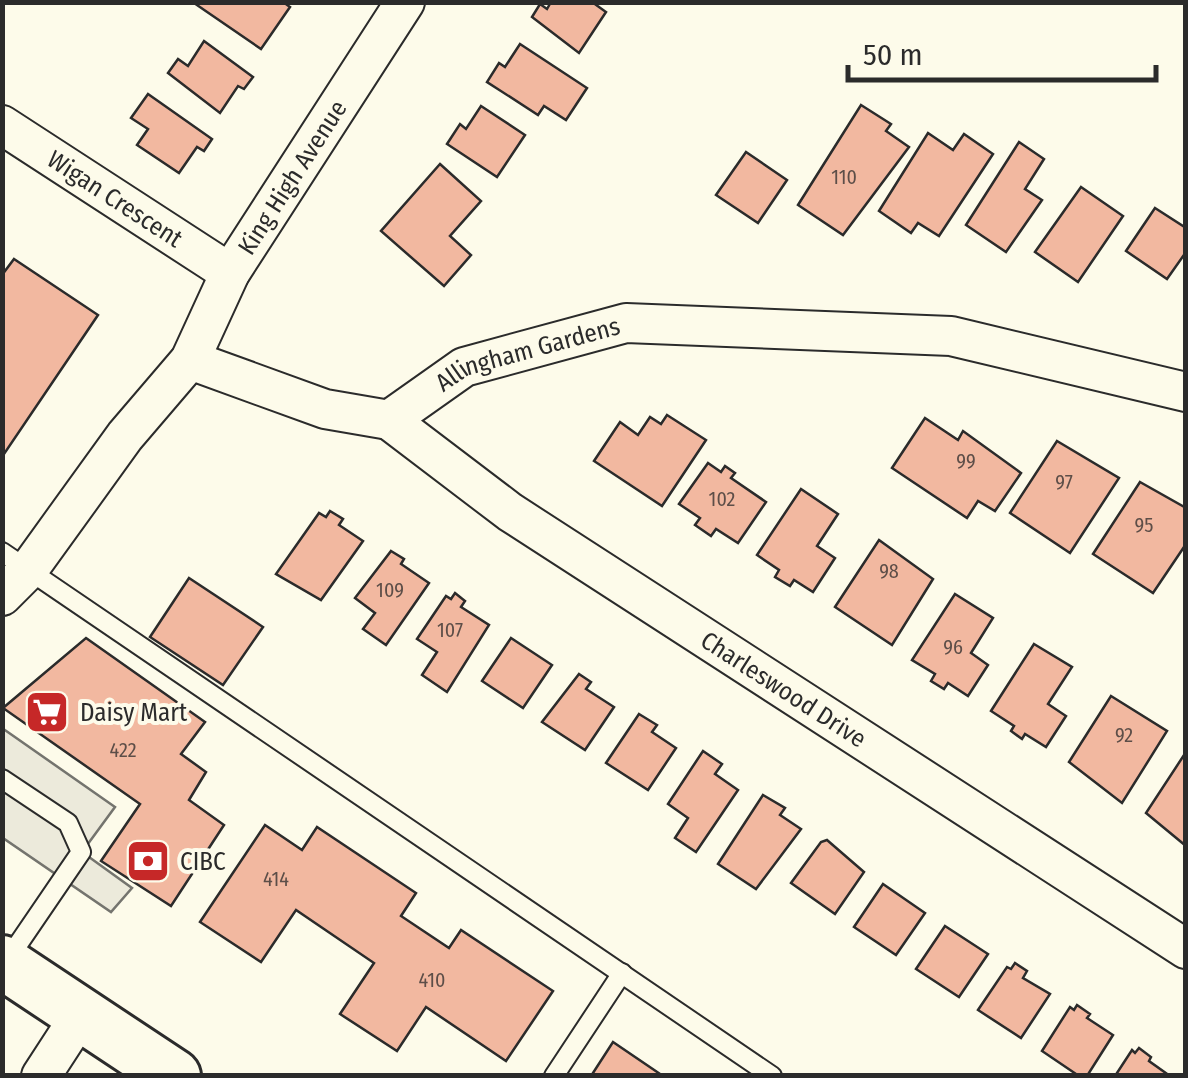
<svg xmlns="http://www.w3.org/2000/svg" width="1188" height="1078" font-family="'Fira Sans Condensed',sans-serif">
<style>
.parking{fill:#eceadb;stroke:#74746e;stroke-width:2.5}
.building{fill:#f2b8a0;stroke:#2b2b2b;stroke-width:2.5}
.lines{fill:none;stroke-linecap:round;stroke-linejoin:round}
.service-casing{stroke:#2b2b2b;stroke-width:22}
.minor-casing{stroke:#2b2b2b;stroke-width:42}
.secondary-casing{stroke:#2b2b2b;stroke-width:58}
.service{stroke:#fdfbea;stroke-width:18}
.minor{stroke:#fdfbea;stroke-width:38}
.secondary{stroke:#fdfbea;stroke-width:52}
.labels{text-anchor:middle;stroke-width:8;stroke-linejoin:round;paint-order:stroke}
.number-label{font-size:20px;fill:#5d4e48}
.street-label{font-size:25px;fill:#2b2b2b;stroke:#fdfbea}
.poi-label{font-size:25px;fill:#2b2b2b;stroke:#fdfbea;text-anchor:start}
</style>
<rect width="100%" height="100%" fill="#fdfbea"/>
<!-- parking -->
<polygon class="parking" points="2,728 115,807 82,852 132,888 111,912 3,838"/>
<!-- building -->
<g class="building">
<polygon points="283,2 290,7 261,49 194,3"/>
<polygon points="551,2 592,2 606,12 579,53 532,17 540,4 547,9"/>
<polygon points="204,41 253,77 244,89 238,86 220,113 168,73 178,59 188,66"/>
<polygon points="520,44 587,88 566,120 544,106 538,115 487,82 499,63 505,67"/>
<polygon points="148,94 212,139 204,151 197,147 179,173 137,145 148,129 131,118"/>
<polygon points="861,105 891,124 886,131 909,147 843,235 798,205"/>
<polygon points="481,106 525,135 497,177 447,144 460,124 466,129"/>
<polygon points="928,133 953,150 964,134 993,154 939,236 918,223 911,233 879,211"/>
<polygon points="1019,142 1044,159 1025,189 1042,200 1006,252 966,225"/>
<polygon points="746,152 787,180 758,223 716,195"/>
<polygon points="440,164 481,201 450,236 471,255 444,286 381,231"/>
<polygon points="1081,187 1123,216 1078,282 1035,252"/>
<polygon points="1155,208 1186,228 1186,252 1167,279 1126,251"/>
<polygon points="14,259 98,315 2,457 2,275"/>
<polygon points="667,415 706,440 662,506 594,461 620,422 638,435 650,417 661,424"/>
<polygon points="925,418 958,440 963,431 1021,473 995,511 978,501 967,518 892,468"/>
<polygon points="1057,441 1119,478 1070,553 1010,513"/>
<polygon points="708,463 721,472 725,466 735,473 731,478 766,502 738,543 716,529 711,536 695,525 700,518 679,504"/>
<polygon points="1140,482 1186,508 1186,544 1153,593 1093,554"/>
<polygon points="801,489 838,514 817,546 835,558 813,592 794,580 790,586 775,577 779,570 757,555"/>
<polygon points="330,511 343,519 339,525 363,541 321,600 276,574 319,513 326,517"/>
<polygon points="879,540 933,579 892,645 835,607"/>
<polygon points="391,551 404,559 401,564 429,583 386,645 363,629 375,613 355,598"/>
<polygon points="189,578 263,627 223,685 150,637"/>
<polygon points="455,593 465,601 461,607 489,625 447,692 422,675 437,652 417,639 446,596 451,599"/>
<polygon points="955,594 993,618 971,653 988,665 968,696 948,683 944,689 931,681 935,674 912,660"/>
<polygon points="86,638 205,722 181,754 206,772 189,800 224,825 171,906 101,861 140,804 3,708"/>
<polygon points="511,638 552,665 523,708 482,681"/>
<polygon points="1034,644 1072,667 1048,704 1066,716 1046,747 1025,734 1022,739 1011,731 1014,726 991,711"/>
<polygon points="579,674 591,682 586,689 614,707 585,750 542,722"/>
<polygon points="1111,696 1167,731 1122,803 1069,762"/>
<polygon points="639,714 657,725 652,732 676,748 648,790 606,763"/>
<polygon points="703,751 722,764 715,774 738,790 696,852 675,838 688,818 668,804"/>
<polygon points="1186,752 1186,846 1146,813"/>
<polygon points="763,795 785,808 780,815 801,829 756,889 718,864"/>
<polygon points="265,825 302,850 317,827 416,893 401,916 449,948 461,930 553,991 506,1061 426,1007 397,1051 340,1014 374,963 296,910 261,962 200,922"/>
<polygon points="827,840 864,872 835,914 791,883 821,842"/>
<polygon points="883,884 925,913 896,955 854,927"/>
<polygon points="945,926 988,954 959,997 916,969"/>
<polygon points="1015,963 1027,971 1023,978 1050,994 1021,1038 978,1010 1007,967 1011,969"/>
<polygon points="1077,1005 1090,1014 1087,1018 1113,1035 1087,1076 1079,1076 1042,1051 1070,1007 1074,1010"/>
<polygon points="613,1042 663,1076 591,1076"/>
<polygon points="1139,1048 1151,1057 1149,1061 1170,1076 1115,1076 1132,1050 1135,1053"/>
</g>
<g class="lines">
<!-- service casing -->
<g class="service-casing">
<g id="service">
<polyline points="2,552 772,1076"/>
<polyline points="2,779 68,823 81,852 6,962"/>
<polyline points="554,1076 622,973"/>
</g>
</g>
<!-- minor casing -->
<g class="minor-casing">
<g id="minor">
<path id="s1" d="M2,125L230,273"/>
<path id="s2" d="M190,360L325,409L389,420L464,367L626,323L951,336L1186,392"/>
<path id="s3" d="M389,420L510,512L1186,949"/>
<path id="s4" d="M2,596L29,569L125,436L190,360L230,273L405,2"/>
<polyline points="41,1076 80,1016"/>
</g>
</g>
<!-- secondary casing -->
<g class="secondary-casing">
<polyline id="secondary" points="2,962 174,1076"/>
</g>
<!-- service -->
<use href="#service" class="service"/>
<!-- minor -->
<use href="#minor" class="minor"/>
<!-- secondary -->
<use href="#secondary" class="secondary"/>
</g>
<!-- icons -->
<defs>
<g id="supermarket-square" transform="scale(2.25)"><rect x="-9" y="-9" width="18" height="18" rx="4" fill="#c62828" stroke="#fdfbea"/><path d="M-6-5.5h2.5l.6 2H6L4.5 2H-2.5L-4.4-4H-6ZM-1.5 3.2a1.3 1.3 0 1 0 .1 0ZM3 3.2a1.3 1.3 0 1 0 .1 0Z" fill="#fff"/></g>
<g id="bank-square" transform="scale(2.25)"><rect x="-9" y="-9" width="18" height="18" rx="4" fill="#c62828" stroke="#fdfbea"/><path d="M-6-4H6V4H-6ZM0-2.3a2.3 2.3 0 1 0 0 4.6a2.3 2.3 0 1 0 0-4.6Z" fill="#fff"/></g>
</defs>
<g fill-rule="evenodd">
<use href="#supermarket-square" x="47" y="712"/>
<use href="#bank-square" x="148" y="861"/>
</g>
<g class="labels">
<!-- number labels -->
<g class="number-label">
<text x="844" y="184">110</text>
<text x="966" y="468">99</text>
<text x="1064" y="489">97</text>
<text x="722" y="506">102</text>
<text x="1144" y="532">95</text>
<text x="889" y="578">98</text>
<text x="390" y="597">109</text>
<text x="450" y="637">107</text>
<text x="953" y="654">96</text>
<text x="1124" y="742">92</text>
<text x="123" y="757">422</text>
<text x="276" y="886">414</text>
<text x="432" y="987">410</text>
</g>
<!-- street labels -->
<g class="street-label">
<text dy="9" stroke="none"><textPath href="#s4" startOffset="512">King High Avenue</textPath></text>
<text dy="9" stroke="none"><textPath href="#s1" startOffset="135">Wigan Crescent</textPath></text>
<text dy="9" stroke="none"><textPath href="#s2" startOffset="365">Allingham Gardens</textPath></text>
<text dy="9" stroke="none"><textPath href="#s3" startOffset="478">Charleswood Drive</textPath></text>
</g>
<!-- poi labels -->
<g class="poi-label">
<text x="80" y="721">Daisy Mart</text>
<text x="180" y="870">CIBC</text>
</g>
</g>
<!-- border -->
<rect width="1188" height="1078" fill="none" stroke="#2b2b2b" stroke-width="10"/>
<!-- scale -->
<path d="M848 65v15h308v-15" fill="none" stroke="#2b2b2b" stroke-width="5"/>
<text x="863" y="65" font-size="30" fill="#2b2b2b" stroke="#fdfbea" stroke-width="8" paint-order="stroke">50 m</text>
</svg>
